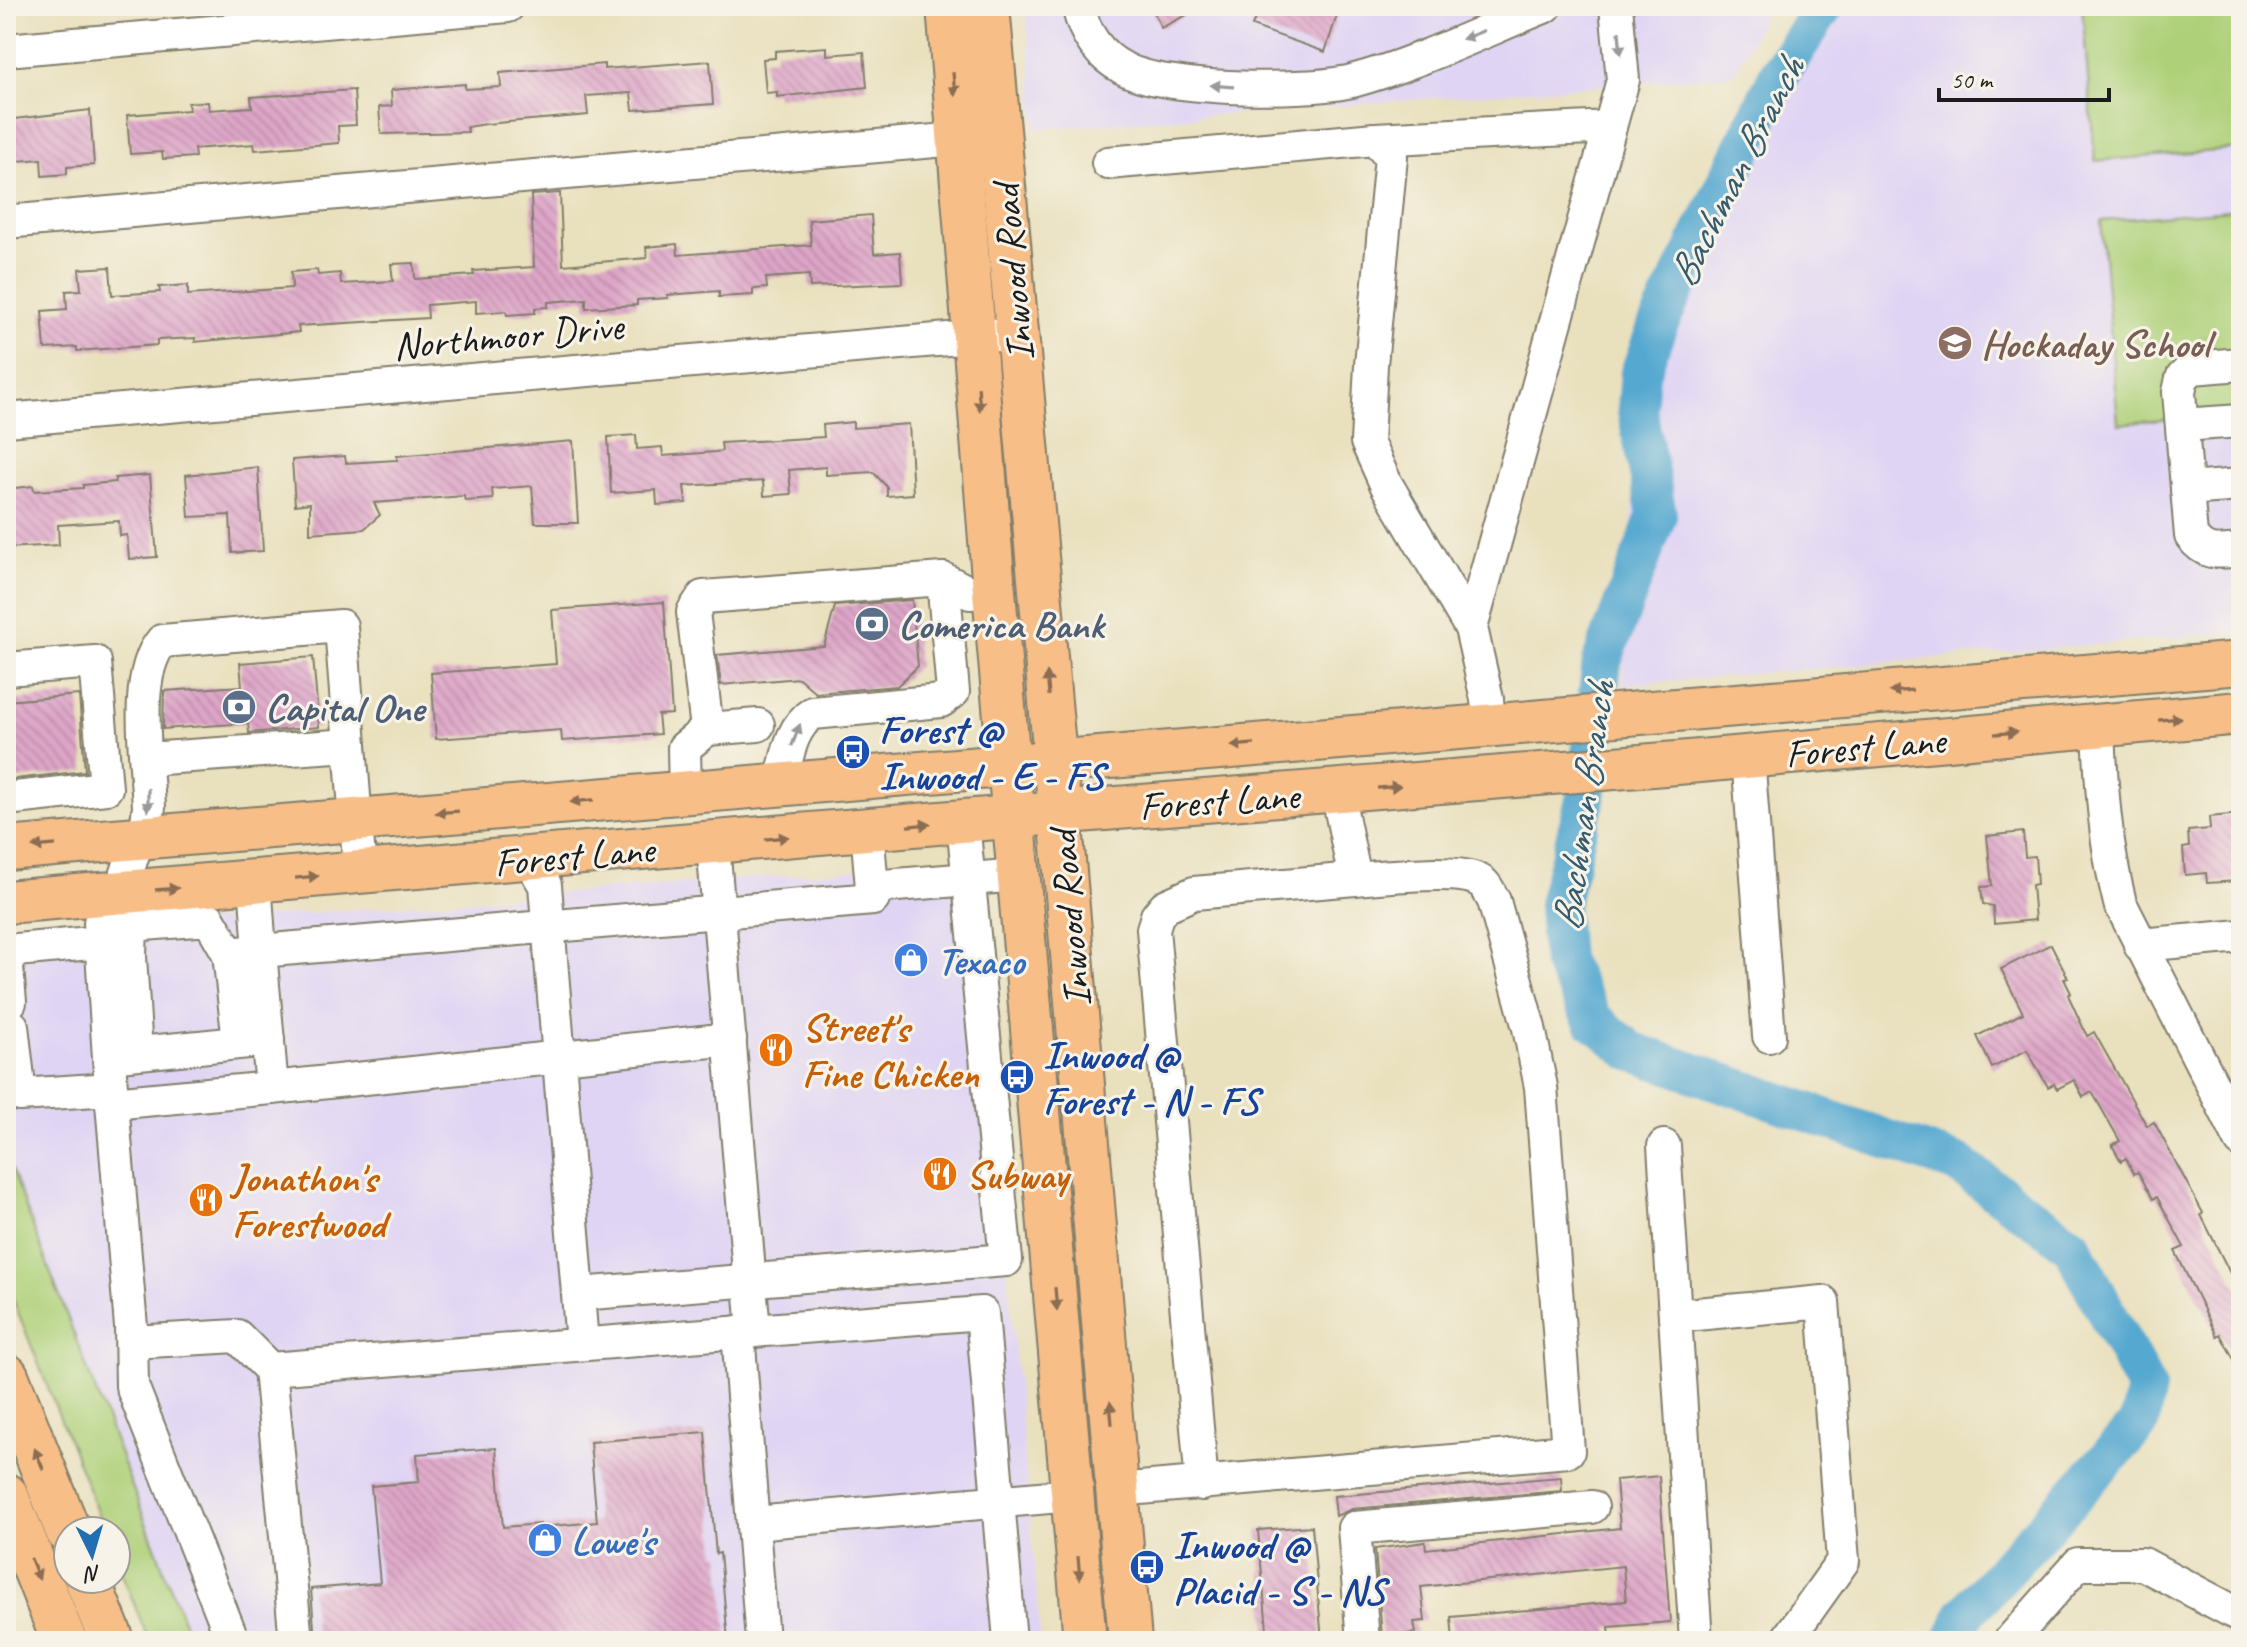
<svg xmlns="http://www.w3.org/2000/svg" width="2247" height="1647" font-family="Caveat,sans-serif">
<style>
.built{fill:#e0d4f4}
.grass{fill:#aed078;stroke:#65764a;stroke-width:2}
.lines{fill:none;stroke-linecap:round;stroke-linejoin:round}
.river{stroke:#55a8d0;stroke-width:40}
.building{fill:url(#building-back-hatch)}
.minor-casing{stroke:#827e6c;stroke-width:36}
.major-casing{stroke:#827e6c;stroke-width:46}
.highway-casing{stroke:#827e6c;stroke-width:48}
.minor{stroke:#fff;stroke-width:32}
.major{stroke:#f7be87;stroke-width:42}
.highway{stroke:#f7be87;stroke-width:44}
.oneway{fill:#999}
.oneway2{fill:#8a6d52}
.labels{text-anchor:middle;stroke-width:6;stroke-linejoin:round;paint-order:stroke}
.street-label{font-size:40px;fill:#1c1c1c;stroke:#f7f3e8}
.education-label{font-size:40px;font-weight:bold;fill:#785e54;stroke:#f7f3e8;text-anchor:start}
.service-label{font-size:40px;font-weight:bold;fill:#4e5e75;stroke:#f7f3e8;text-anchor:start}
.transit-label{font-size:40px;font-weight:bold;fill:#164399;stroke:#f7f3e8;text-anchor:start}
.shop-label{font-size:40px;font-weight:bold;fill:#366cbe;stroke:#f7f3e8;text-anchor:start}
.food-label{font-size:40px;font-weight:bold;fill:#c56008;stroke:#f7f3e8;text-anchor:start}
.water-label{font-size:42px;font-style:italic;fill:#365b6d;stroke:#f7f3e8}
</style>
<defs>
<pattern id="building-back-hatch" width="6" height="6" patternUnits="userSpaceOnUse" patternTransform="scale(2)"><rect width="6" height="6" fill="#dda5c7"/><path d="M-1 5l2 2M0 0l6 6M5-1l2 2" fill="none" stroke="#bd8daa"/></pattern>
</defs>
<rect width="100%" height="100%" fill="#f7f3e8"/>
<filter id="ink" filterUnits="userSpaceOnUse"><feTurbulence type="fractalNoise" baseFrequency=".0125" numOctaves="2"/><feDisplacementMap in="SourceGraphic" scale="16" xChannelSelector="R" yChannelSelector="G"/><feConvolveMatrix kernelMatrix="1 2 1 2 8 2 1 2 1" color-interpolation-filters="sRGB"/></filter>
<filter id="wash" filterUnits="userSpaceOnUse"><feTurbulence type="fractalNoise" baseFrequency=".006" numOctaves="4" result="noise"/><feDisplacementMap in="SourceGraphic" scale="32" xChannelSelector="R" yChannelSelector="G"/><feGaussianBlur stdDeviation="1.8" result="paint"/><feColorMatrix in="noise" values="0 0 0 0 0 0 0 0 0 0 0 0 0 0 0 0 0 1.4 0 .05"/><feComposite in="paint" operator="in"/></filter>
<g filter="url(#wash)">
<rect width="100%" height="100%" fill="#e9e0bd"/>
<!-- built -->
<g class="built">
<polygon points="1026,6 1769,6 1733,75 1036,129"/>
<polygon points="1837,6 2241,6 2241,632 1622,685 1635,476 1642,418 1655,368 1682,318 1703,257 1786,86"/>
<polygon points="970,861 1041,1641 191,1641 6,1156 6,1112 13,1111 6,1088 6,937"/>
</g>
<!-- grass -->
<g class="grass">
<polygon points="2082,6 2241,6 2241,149 2095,161"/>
<polygon points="2241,209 2241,413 2118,424 2101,221"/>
<polygon points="6,1156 191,1641 149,1641 116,1559 116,1531 105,1531 6,1282"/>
</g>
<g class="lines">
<!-- river -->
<polyline class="river" points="1824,6 1779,74 1657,327 1640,373 1637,410 1657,515 1602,661 1586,797 1558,905 1562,960 1593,1020 1631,1051 1958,1164 2072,1246 2146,1388 2139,1424 1965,1614 1953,1641"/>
</g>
<g id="blocks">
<!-- building -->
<g class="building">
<polygon points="1151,6 1204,6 1161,28"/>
<polygon points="1260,6 1340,6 1325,52 1252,26"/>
<polygon points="827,47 827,55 864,52 867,87 777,97 777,92 766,93 763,59 775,58 775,51"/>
<polygon points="710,61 713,104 633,110 631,93 586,96 588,115 486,124 467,127 468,132 381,134 379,107 392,106 391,90 465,84 465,89 501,87 500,73 604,64 604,69"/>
<polygon points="354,90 356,125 338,126 339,143 255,150 254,144 194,149 195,157 163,159 162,152 130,154 127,115 189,110 188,103 208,102 209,110 252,107 251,97"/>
<polygon points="90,110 94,165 67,167 67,174 42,176 41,159 6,162 6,120"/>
<polygon points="560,193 563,265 647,258 646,247 677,244 678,255 811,245 809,220 871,215 874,254 900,252 902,283 810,287 809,275 766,278 767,288 753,289 753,295 719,297 719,291 667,295 668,298 637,300 637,305 586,308 586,299 548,302 548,307 535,308 535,313 507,315 506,311 476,313 476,301 427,305 428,318 298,326 299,332 195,342 195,338 157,340 157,345 77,351 77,347 45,349 42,311 67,309 66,291 81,290 79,269 110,267 112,295 160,292 159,287 188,285 188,295 292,288 291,272 317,270 318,275 340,273 341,284 393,281 391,264 414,263 415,279 474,275 473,271 534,267 531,195"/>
<polygon points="853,422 853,428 909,424 913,494 887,496 887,487 873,472 826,475 826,467 789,470 791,494 764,496 763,481 684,486 686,503 657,505 656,490 611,493 608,437 636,435 637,449 662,447 663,456 715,452 722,451 721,443 824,437 823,425"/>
<polygon points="573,441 578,523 535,523 532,486 492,489 493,499 465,501 464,496 374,503 380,515 364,529 310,533 310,503 295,505 292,460 345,456 346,463 397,460 397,456"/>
<polygon points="258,467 263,551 232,553 230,515 189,517 186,475"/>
<polygon points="150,475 157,557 129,559 127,535 120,536 119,521 58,525 59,545 6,548 6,489 33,486 34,491 83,488 83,485 115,482 115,478"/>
<polygon points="912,600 918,666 897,686 816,693 799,678 721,685 717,655 824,646 835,606"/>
<polygon points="664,602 672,714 658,715 660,734 562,741 561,730 436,739 431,673 556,664 552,610"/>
<polygon points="313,657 319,727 249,733 248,723 163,729 164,691 242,686 240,663"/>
<polygon points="79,695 85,771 6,780 6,701"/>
<polygon points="2241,814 2239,881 2207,883 2206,873 2185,875 2183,848 2189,847 2188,831 2210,829 2209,817"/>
<polygon points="2023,832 2025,857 2035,856 2037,884 2032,885 2035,920 1994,924 1993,906 1983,904 1981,887 1992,886 1987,836"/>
<polygon points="2051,944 2068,978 2064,979 2071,993 2068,995 2087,1036 2094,1032 2147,1126 2154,1122 2203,1213 2201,1215 2241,1295 2241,1372 2220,1334 2217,1336 2175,1251 2184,1247 2157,1197 2153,1199 2138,1172 2134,1174 2126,1158 2121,1161 2112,1145 2120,1141 2092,1092 2083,1097 2074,1080 2057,1089 2054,1084 2048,1087 2027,1050 1992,1068 1977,1036 2023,1013 2001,969"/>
<polygon points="705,1432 716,1554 720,1553 728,1641 315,1641 311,1589 380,1583 371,1486 419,1482 417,1454 496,1448 503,1527 540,1524 540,1527 597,1522 590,1442"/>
<polygon points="1659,1476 1670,1622 1609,1627 1610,1641 1453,1641 1451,1617 1626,1601 1623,1566 1421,1587 1425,1621 1414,1622 1416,1633 1382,1637 1375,1549 1425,1542 1426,1549 1620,1528 1616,1480"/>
<polygon points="1561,1477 1562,1491 1352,1509 1336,1516 1334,1496"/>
<polygon points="1312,1526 1322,1641 1268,1641 1258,1530"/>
</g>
</g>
</g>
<g filter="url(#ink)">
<use href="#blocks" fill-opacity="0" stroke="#827e6c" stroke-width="2"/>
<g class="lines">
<!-- minor casing -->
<g class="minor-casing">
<g id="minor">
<path d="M1078,6C1084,32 1098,55 1123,68C1163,91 1306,92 1352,81C1416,64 1484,31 1546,6"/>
<polyline points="6,50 508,6"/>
<polyline points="1375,139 1610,127"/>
<polyline points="1108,163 1375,139 1391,157 1371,365 1367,442 1386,484 1471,628"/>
<polyline points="6,222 958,139"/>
<path d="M2241,364L2192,368L2182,378L2179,392L2191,536C2206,556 2217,552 2241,550"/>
<polyline points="6,420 995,335"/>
<polyline points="2182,425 2241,421"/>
<polyline points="2187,489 2241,485"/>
<polyline points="6,669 95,662 106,788 6,799"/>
<polyline points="1489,724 1487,699 1471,628 1623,80 1616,6"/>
<polyline points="758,725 707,729 693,612 703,597 943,579 970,593 994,591"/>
<path d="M2099,725C2101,786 2105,844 2120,903L2241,1141"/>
<polyline points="1748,756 1769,1036"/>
<polyline points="147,759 350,745 360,872"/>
<path d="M780,785C787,760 790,727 813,713L941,701L953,692L943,579"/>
<polyline points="685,793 684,748 707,729"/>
<polyline points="713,844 754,1331"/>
<polyline points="529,859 545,885 582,1344"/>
<polyline points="255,882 260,951 873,899 867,830"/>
<polyline points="872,887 1019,875"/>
<polyline points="2140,945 2241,936"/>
<polyline points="6,951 101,942"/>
<polyline points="229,954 239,1042"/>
<polyline points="6,956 10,1002"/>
<polyline points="130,956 131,925 209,919 229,954 260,951 272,1088"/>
<polyline points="110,958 130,956 136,1053"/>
<polyline points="12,1026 20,1095 111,1089"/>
<polyline points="109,1056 268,1040"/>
<polyline points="112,1103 272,1088 730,1039"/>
<polyline points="1664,1146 1675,1316"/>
<polyline points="579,1294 1006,1260 963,822"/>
<polyline points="738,1332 762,1641"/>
<polyline points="132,1342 237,1336 270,1369"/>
<polyline points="1202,1484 1153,929 1157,916 1165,906 1194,893 1355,879"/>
<path d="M1117,1490L1568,1451L1541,1087L1529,1028L1494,901C1490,894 1487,885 1480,881C1461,868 1381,877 1355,879L1337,791"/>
<polyline points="753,1523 1072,1495"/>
<path d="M233,1641L132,1386L131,1327L112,1103L100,922L121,892L138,838L147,822L149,807C147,762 132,676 162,641L341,626L350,745"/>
<polyline points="296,1641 270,1369 982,1313 1010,1641"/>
<polyline points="1363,1641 1354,1528 1592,1507"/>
<polyline points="1696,1641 1675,1316 1823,1302 1843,1561 1786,1641"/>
<polyline points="2010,1641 2078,1564 2143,1564 2241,1616"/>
</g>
</g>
<!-- major casing -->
<g class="major-casing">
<g id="major">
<polyline points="948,6 994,591 1085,1641"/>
<polyline points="988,6 1063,848 1130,1641"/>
<polyline points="6,849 2241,663"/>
<polyline points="6,902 1092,810 1677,763 2241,713"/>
</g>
</g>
<!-- highway casing -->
<g class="highway-casing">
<g id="highway">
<polyline points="6,1376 68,1531"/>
<polyline points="6,1496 64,1641"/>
<polyline points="87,1579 112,1641"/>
</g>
</g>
<!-- minor -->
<use href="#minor" class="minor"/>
<!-- major -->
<use href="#major" class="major"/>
<!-- highway -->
<use href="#highway" class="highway"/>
</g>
<!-- one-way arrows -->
<defs><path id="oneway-solid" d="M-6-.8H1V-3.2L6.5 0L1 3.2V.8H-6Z" transform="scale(2)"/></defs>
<g class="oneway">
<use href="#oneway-solid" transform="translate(1473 35) rotate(158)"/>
<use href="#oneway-solid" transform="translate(1620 43) rotate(85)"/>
<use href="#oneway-solid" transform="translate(1222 86) rotate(-176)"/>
<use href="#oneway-solid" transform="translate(796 735) rotate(-69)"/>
<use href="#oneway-solid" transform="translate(148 800) rotate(90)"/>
</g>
<g class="oneway2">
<use href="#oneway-solid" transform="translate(954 84) rotate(85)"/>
<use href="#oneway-solid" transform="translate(979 399) rotate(86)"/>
<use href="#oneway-solid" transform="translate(1048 684) rotate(-95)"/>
<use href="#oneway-solid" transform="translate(1901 691) rotate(176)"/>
<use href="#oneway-solid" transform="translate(2170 719) rotate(-5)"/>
<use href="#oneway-solid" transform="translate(2006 733) rotate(-5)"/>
<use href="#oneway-solid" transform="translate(1243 745) rotate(175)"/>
<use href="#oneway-solid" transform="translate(1389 787) rotate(-5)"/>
<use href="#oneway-solid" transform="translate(582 801) rotate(175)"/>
<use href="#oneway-solid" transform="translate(447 812) rotate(176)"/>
<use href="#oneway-solid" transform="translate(919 825) rotate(-5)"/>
<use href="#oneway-solid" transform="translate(777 838) rotate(-5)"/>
<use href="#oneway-solid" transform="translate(44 846) rotate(175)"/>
<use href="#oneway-solid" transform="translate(307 877) rotate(-5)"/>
<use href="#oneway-solid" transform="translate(167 889) rotate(-4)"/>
<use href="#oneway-solid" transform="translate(1056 1299) rotate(85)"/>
<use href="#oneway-solid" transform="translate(1111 1413) rotate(-95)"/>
<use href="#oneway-solid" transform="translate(39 1459) rotate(-112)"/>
<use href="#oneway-solid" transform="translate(1079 1568) rotate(85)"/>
<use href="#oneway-solid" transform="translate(35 1569) rotate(68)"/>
</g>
</g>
<!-- icons -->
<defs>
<g id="school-disc" transform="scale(1.8)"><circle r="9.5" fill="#8d6e63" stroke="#f7f3e8"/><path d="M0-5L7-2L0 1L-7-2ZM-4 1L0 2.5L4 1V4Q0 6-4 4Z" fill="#fff"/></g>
<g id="bank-disc" transform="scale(1.8)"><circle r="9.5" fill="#5c6f8a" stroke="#f7f3e8"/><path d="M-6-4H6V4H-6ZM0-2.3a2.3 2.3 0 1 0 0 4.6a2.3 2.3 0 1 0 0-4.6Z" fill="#fff"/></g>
<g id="bus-disc" transform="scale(1.8)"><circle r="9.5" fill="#1a4fb4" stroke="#f7f3e8"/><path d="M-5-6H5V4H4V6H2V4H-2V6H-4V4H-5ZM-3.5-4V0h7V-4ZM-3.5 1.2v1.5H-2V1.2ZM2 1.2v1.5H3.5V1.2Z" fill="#fff"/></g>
<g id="shop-disc" transform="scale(1.8)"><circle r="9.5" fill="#3f7fe0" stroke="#f7f3e8"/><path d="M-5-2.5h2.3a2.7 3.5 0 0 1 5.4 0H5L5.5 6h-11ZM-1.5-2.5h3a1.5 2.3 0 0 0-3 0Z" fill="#fff"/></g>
<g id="restaurant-disc" transform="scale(1.8)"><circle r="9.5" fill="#e8710a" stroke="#f7f3e8"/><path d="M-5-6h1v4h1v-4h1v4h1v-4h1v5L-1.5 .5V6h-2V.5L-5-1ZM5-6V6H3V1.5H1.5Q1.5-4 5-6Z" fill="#fff"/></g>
</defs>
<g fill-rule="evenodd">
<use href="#school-disc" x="1955" y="343"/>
<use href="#bank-disc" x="872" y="624"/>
<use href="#bank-disc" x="239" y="707"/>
<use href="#bus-disc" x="853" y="752"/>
<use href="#shop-disc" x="911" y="960"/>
<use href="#restaurant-disc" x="776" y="1050"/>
<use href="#bus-disc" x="1017" y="1077"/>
<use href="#restaurant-disc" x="940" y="1174"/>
<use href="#restaurant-disc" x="206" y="1200"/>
<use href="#shop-disc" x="545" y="1540"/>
<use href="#bus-disc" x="1147" y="1567"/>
</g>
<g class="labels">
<!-- street labels -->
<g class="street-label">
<text transform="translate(1012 273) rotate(-95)" y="14">Inwood Road</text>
<text transform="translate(508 335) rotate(-5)" y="14">Northmoor Drive</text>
<text transform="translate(1865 746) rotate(-5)" y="14">Forest Lane</text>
<text transform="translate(1219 800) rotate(-4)" y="14">Forest Lane</text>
<text transform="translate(574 855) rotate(-5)" y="14">Forest Lane</text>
<text transform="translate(1069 919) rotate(-95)" y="14">Inwood Road</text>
</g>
<!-- education labels -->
<g class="education-label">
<text x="1981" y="357">Hockaday School</text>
</g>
<!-- service labels -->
<g class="service-label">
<text x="898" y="638">Comerica Bank</text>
<text x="265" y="721">Capital One</text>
</g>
<!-- transit labels -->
<g class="transit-label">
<text x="879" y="743">Forest @<tspan x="879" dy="46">Inwood - E - FS</tspan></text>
<text x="1043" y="1068">Inwood @<tspan x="1043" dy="46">Forest - N - FS</tspan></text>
<text x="1173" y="1558">Inwood @<tspan x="1173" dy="46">Placid - S - NS</tspan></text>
</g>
<!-- shop labels -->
<g class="shop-label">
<text x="937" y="974">Texaco</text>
<text x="571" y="1554">Lowe's</text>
</g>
<!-- food labels -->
<g class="food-label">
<text x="802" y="1041">Street's<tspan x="802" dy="46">Fine Chicken</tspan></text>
<text x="966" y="1188">Subway</text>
<text x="232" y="1191">Jonathon's<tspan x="232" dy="46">Forestwood</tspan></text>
</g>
<!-- water labels -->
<g class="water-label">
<text transform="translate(1735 171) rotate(-63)" y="15">Bachman Branch</text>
<text transform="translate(1582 806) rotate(-82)" y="15">Bachman Branch</text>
</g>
</g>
<!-- margin -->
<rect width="2247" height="1647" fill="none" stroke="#f7f3e8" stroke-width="32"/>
<!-- north arrow -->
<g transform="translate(92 1555) rotate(175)"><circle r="38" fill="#f7f3e8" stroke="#9f9d96" stroke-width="2"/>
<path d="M0-6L14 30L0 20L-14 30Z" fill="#1f6fb2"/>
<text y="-12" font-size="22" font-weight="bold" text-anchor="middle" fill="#1c1c1c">N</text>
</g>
<!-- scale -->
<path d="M1939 88v12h170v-12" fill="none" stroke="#1c1c1c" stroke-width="4"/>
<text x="1951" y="88" font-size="24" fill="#1c1c1c" stroke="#f7f3e8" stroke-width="6" paint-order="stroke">50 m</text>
</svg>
